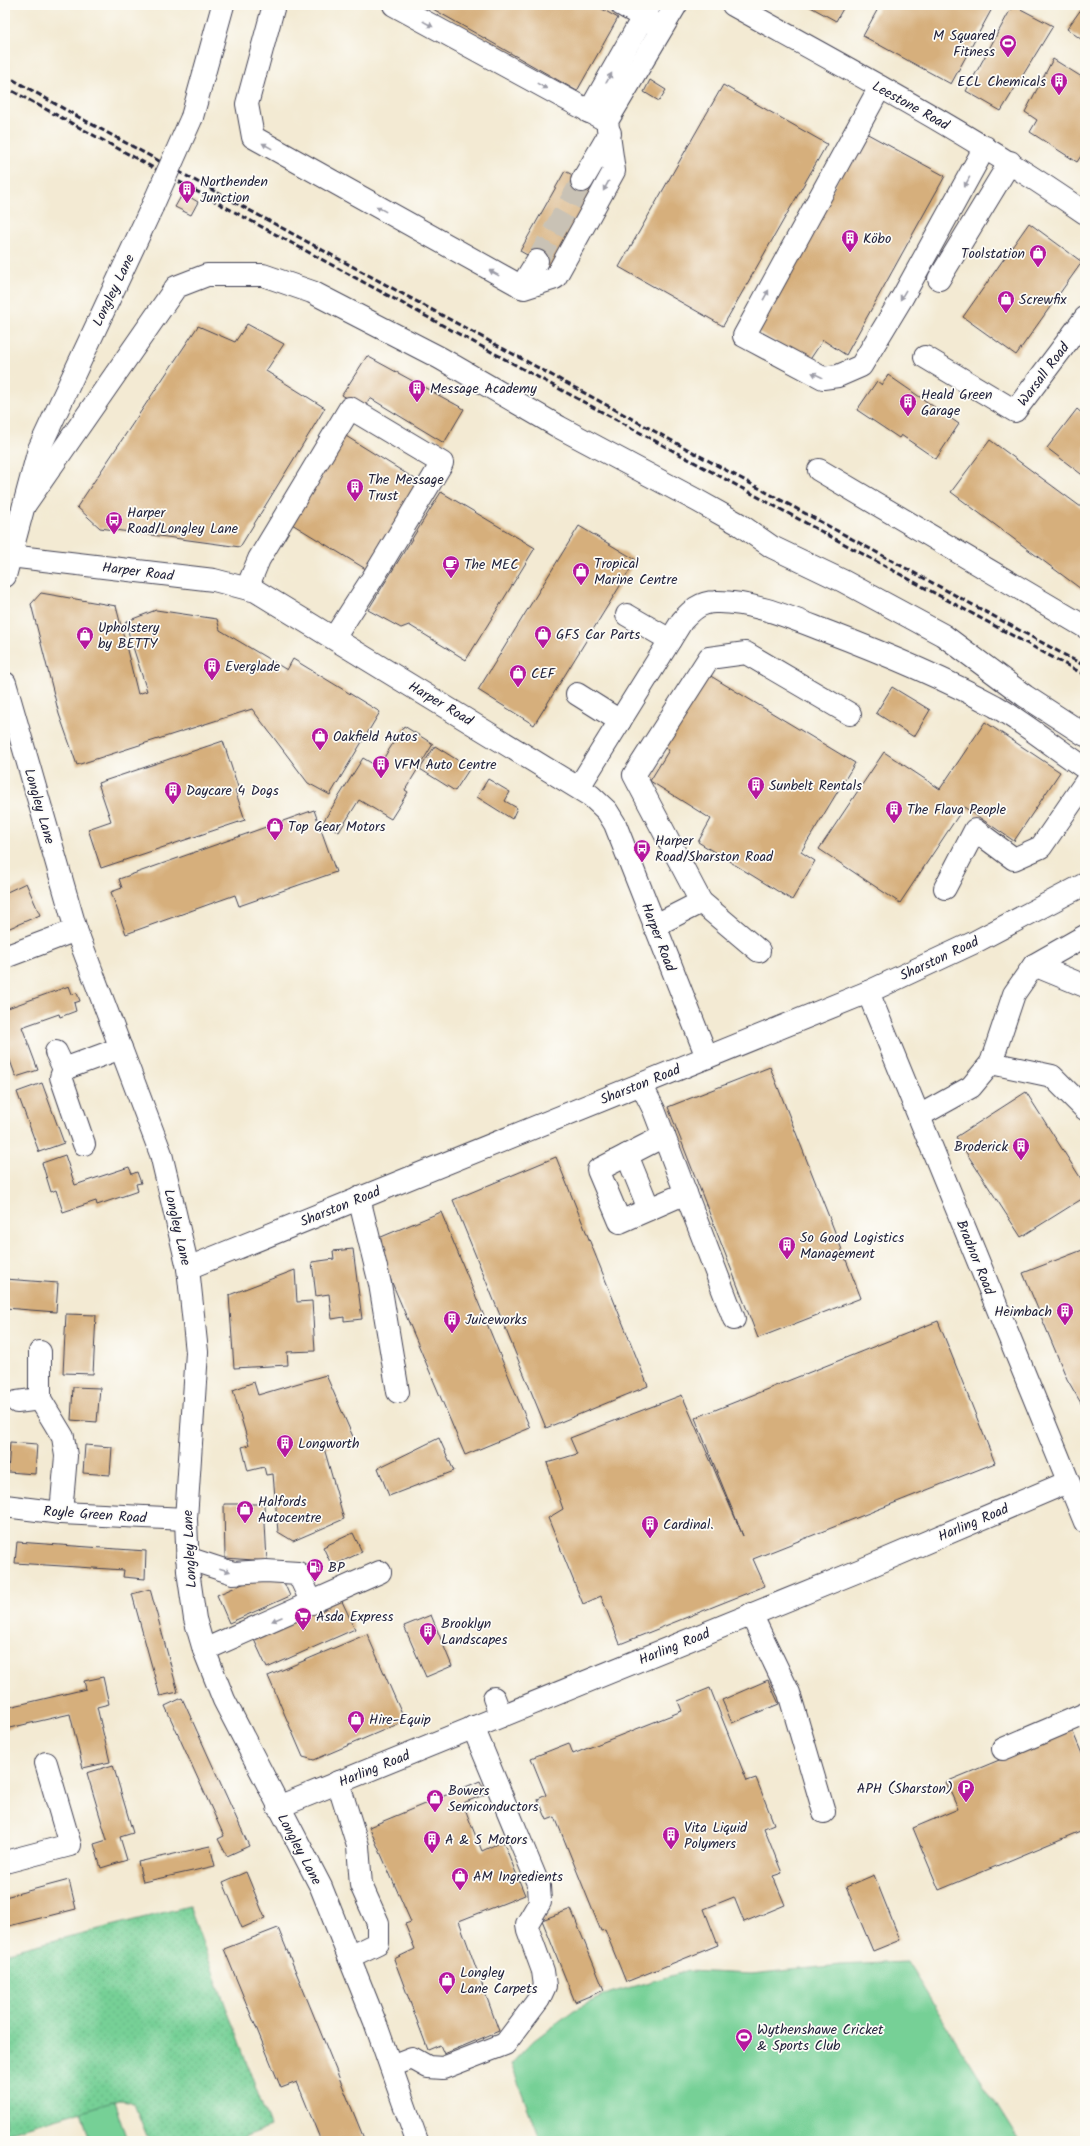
<svg xmlns="http://www.w3.org/2000/svg" width="1090" height="2146" font-family="Kalam,sans-serif">
<style>
.green{fill:#76d096;stroke:#4c7968}
.park{fill:url(#park-dots);stroke:#4c7968}
.building{fill:#d6af7c}
.lines{fill:none;stroke-linecap:round;stroke-linejoin:round}
.minor-tunnel{stroke:#c9c2b5;stroke-width:22;stroke-dasharray:22 11;stroke-linecap:butt}
.minor-casing{stroke:#414052;stroke-width:24}
.major-casing{stroke:#414052;stroke-width:24}
.minor{stroke:#fff;stroke-width:22}
.major{stroke:#fff;stroke-width:22}
.rail{stroke:#22223b;stroke-width:3;stroke-dasharray:6 3;stroke-linecap:butt}
.major-bridge-casing{stroke:#414052;stroke-width:24;stroke-linecap:butt}
.major-bridge{stroke:#fff;stroke-width:22}
.oneway{fill:#9c9ca7}
.labels{text-anchor:middle;stroke-width:3.5;stroke-linejoin:round;paint-order:stroke}
.poi-label{font-size:14px;fill:#22223b;stroke:#fdfcf7;text-anchor:start}
.street-label{font-size:14px;fill:#22223b;stroke:#fdfcf7}
</style>
<defs>
<pattern id="park-dots" width="8" height="8" patternUnits="userSpaceOnUse"><rect width="8" height="8" fill="#76d096"/><path d="M2 2h.1M6 6h.1" fill="none" stroke="#66b282" stroke-width="1.8" stroke-linecap="round"/></pattern>
</defs>
<rect width="100%" height="100%" fill="#fdfcf7"/>
<filter id="ink" filterUnits="userSpaceOnUse"><feTurbulence type="fractalNoise" baseFrequency=".025" numOctaves="2"/><feDisplacementMap in="SourceGraphic" scale="8" xChannelSelector="R" yChannelSelector="G"/><feConvolveMatrix kernelMatrix="1 2 1 2 8 2 1 2 1" color-interpolation-filters="sRGB"/></filter>
<filter id="wash" filterUnits="userSpaceOnUse"><feTurbulence type="fractalNoise" baseFrequency=".012" numOctaves="4" result="noise"/><feDisplacementMap in="SourceGraphic" scale="16" xChannelSelector="R" yChannelSelector="G"/><feGaussianBlur stdDeviation="0.9" result="paint"/><feColorMatrix in="noise" values="0 0 0 0 0 0 0 0 0 0 0 0 0 0 0 0 0 1.4 0 .05"/><feComposite in="paint" operator="in"/></filter>
<g filter="url(#wash)">
<rect width="100%" height="100%" fill="#f3ead3"/>
<!-- green -->
<g class="green">
<polygon points="907,1962 1019,2141 540,2141 511,2064 533,2041 574,2010 610,1993 688,1971 751,1974 840,1965"/>
<polygon points="114,2101 127,2141 90,2141 81,2111"/>
<polygon points="16,2134 18,2141 5,2141 5,2138"/>
</g>
<!-- park -->
<polygon class="park" points="189,1906 270,2127 233,2141 149,2141 134,2104 129,2101 119,2100 5,2134 5,1953"/>
<g id="blocks">
<!-- building -->
<g class="building">
<polygon points="426,5 595,5 618,18 577,91"/>
<polygon points="807,5 845,5 836,21"/>
<polygon points="880,5 994,5 951,84 863,36"/>
<polygon points="1013,5 1053,26 1001,111 966,91"/>
<polygon points="1084,5 1085,5 1085,42 1067,29"/>
<polygon points="1053,59 1085,79 1085,150 1077,162 1030,132 1037,120 1025,112"/>
<polygon points="650,80 666,90 659,101 644,92"/>
<polygon points="723,85 827,144 723,326 619,267"/>
<polygon points="864,132 945,176 846,355 823,340 809,361 755,330"/>
<polygon points="565,171 597,188 552,269 520,251"/>
<polygon points="183,193 198,202 191,215 175,207"/>
<polygon points="1029,223 1082,262 1016,355 963,317"/>
<polygon points="247,324 284,344 266,371 325,408 240,547 100,528 77,507 198,326 235,342"/>
<polygon points="367,356 464,409 444,443 370,398 363,408 342,395"/>
<polygon points="888,375 959,424 936,459 901,435 899,438 857,410 877,381 882,385"/>
<polygon points="1077,409 1085,416 1085,477 1047,448"/>
<polygon points="341,433 423,484 369,571 287,521"/>
<polygon points="990,440 1085,510 1085,592 951,492"/>
<polygon points="441,492 535,548 466,660 409,625 401,628 368,610"/>
<polygon points="579,526 636,560 534,725 478,690"/>
<polygon points="41,593 116,606 138,694 147,691 125,622 156,610 217,619 220,630 287,670 293,659 380,712 330,795 308,783 252,709 77,765 59,714 31,604"/>
<polygon points="704,672 855,763 801,852 815,861 792,900 698,842 711,819 650,781 669,750 659,745"/>
<polygon points="892,687 930,710 914,737 876,713"/>
<polygon points="985,722 1060,772 1014,841 964,807 900,903 819,849 884,752 940,789"/>
<polygon points="404,726 433,744 405,790 408,792 391,819 359,800 339,832 323,822 363,758 378,767"/>
<polygon points="223,741 239,790 235,790 245,820 101,868 88,829 111,821 98,783"/>
<polygon points="435,746 470,768 455,791 420,769"/>
<polygon points="488,779 510,792 505,801 517,808 512,819 477,797"/>
<polygon points="314,810 336,872 239,906 235,895 126,934 111,892 122,888 119,879"/>
<polygon points="26,883 40,915 5,930 5,893"/>
<polygon points="69,986 72,994 77,993 80,1001 74,1003 76,1011 60,1017 59,1014 22,1027 38,1070 16,1077 5,1047 5,1009"/>
<polygon points="770,1067 861,1298 758,1338 668,1107"/>
<polygon points="42,1083 64,1143 39,1152 17,1092"/>
<polygon points="1026,1092 1085,1185 1085,1197 1021,1237 956,1137"/>
<polygon points="65,1155 75,1185 129,1167 132,1174 137,1172 141,1183 136,1184 138,1191 97,1205 96,1201 63,1212 56,1190 51,1192 42,1163"/>
<polygon points="556,1157 648,1386 546,1428 453,1200"/>
<polygon points="441,1212 530,1428 465,1455 374,1240"/>
<polygon points="353,1249 362,1319 344,1321 344,1317 332,1319 329,1294 316,1296 312,1262 334,1259 333,1251"/>
<polygon points="1085,1249 1085,1410 1067,1379 1023,1273"/>
<polygon points="295,1270 297,1302 312,1301 315,1351 287,1352 288,1365 234,1368 229,1295"/>
<polygon points="5,1279 58,1283 56,1312 5,1308"/>
<polygon points="66,1314 96,1315 93,1374 63,1373"/>
<polygon points="938,1321 995,1463 753,1559 765,1586 620,1644 601,1596 583,1604 548,1518 563,1509 547,1463 577,1454 570,1438 682,1395 743,1536 695,1418"/>
<rect x="5" y="1340" width="2" height="28"/>
<rect x="5" y="1374" width="2" height="27"/>
<polygon points="326,1375 354,1439 324,1448 344,1519 293,1541 278,1532 273,1474 266,1475 264,1467 248,1471 242,1447 249,1445 233,1390 254,1382 258,1395"/>
<polygon points="73,1387 100,1388 97,1422 71,1420"/>
<polygon points="439,1438 454,1471 389,1496 378,1468"/>
<polygon points="10,1442 37,1444 35,1474 8,1472"/>
<polygon points="85,1445 112,1447 110,1475 83,1473"/>
<polygon points="224,1504 264,1504 267,1561 225,1558"/>
<polygon points="353,1533 362,1552 332,1566 323,1547"/>
<polygon points="17,1542 146,1551 145,1579 123,1577 124,1570 15,1563"/>
<polygon points="278,1569 290,1596 229,1623 217,1595"/>
<polygon points="150,1589 178,1692 160,1696 132,1594"/>
<polygon points="339,1595 355,1629 267,1668 251,1633"/>
<polygon points="431,1615 452,1666 426,1677 404,1626"/>
<polygon points="367,1634 405,1721 314,1760 303,1757 268,1676"/>
<polygon points="103,1677 109,1704 97,1707 110,1762 83,1768 70,1714 5,1729 5,1708 86,1689 84,1681"/>
<polygon points="768,1680 779,1704 732,1723 722,1700"/>
<polygon points="710,1688 747,1781 756,1778 774,1824 764,1828 782,1873 773,1876 785,1905 744,1922 734,1897 704,1909 718,1945 626,1982 605,1930 601,1931 555,1817 547,1820 538,1799 546,1795 531,1758 569,1743 573,1754 682,1711 678,1701"/>
<polygon points="182,1698 249,1846 227,1856 218,1839 224,1836 165,1706"/>
<polygon points="1072,1730 1085,1761 1085,1829 939,1890 913,1828 958,1809 946,1782"/>
<polygon points="113,1765 133,1833 120,1837 127,1860 101,1868 94,1844 107,1840 87,1773"/>
<polygon points="480,1781 486,1794 463,1803 470,1822 482,1851 503,1841 525,1895 459,1921 499,2031 444,2054 440,2045 428,2050 394,1959 415,1949 405,1924 411,1922 369,1827"/>
<polygon points="210,1846 215,1866 143,1882 138,1862"/>
<polygon points="246,1872 265,1918 242,1928 223,1882"/>
<polygon points="874,1875 900,1940 873,1951 846,1887"/>
<polygon points="69,1880 76,1909 5,1927 5,1897"/>
<polygon points="571,1909 604,1990 575,2002 542,1920"/>
<polygon points="278,1928 365,2141 321,2141 297,2082 281,2088 224,1949"/>
</g>
</g>
</g>
<g filter="url(#ink)">
<use href="#blocks" fill-opacity="0" stroke="#414052" stroke-width="1"/>
<g class="lines">
<!-- minor-tunnel -->
<polyline class="minor-tunnel" points="537,261 582,181"/>
<!-- minor casing -->
<g class="minor-casing">
<g id="minor">
<polyline points="274,5 247,104 253,137 524,288 555,278 614,171 607,121 676,5"/>
<polyline points="394,5 607,121"/>
<polyline points="622,5 657,25"/>
<path d="M733,5C852,71 973,135 1085,213"/>
<polyline points="880,87 744,336 823,378 838,376 861,366 902,298 985,147"/>
<polyline points="589,112 650,5"/>
<polyline points="582,181 610,133"/>
<polyline points="939,279 1010,162"/>
<polyline points="521,287 537,261"/>
<polyline points="925,357 1015,411 1085,318"/>
<polyline points="819,470 1085,627"/>
<polyline points="24,506 176,287 207,275 263,275 312,292 440,358 559,427 698,501 739,524 772,547 843,581 943,635 1025,696 1085,735"/>
<polyline points="10,556 214,580 256,591 591,796 607,811 615,824 707,1057"/>
<polyline points="247,588 259,559 350,408 442,463 374,576 334,638"/>
<polyline points="627,615 670,640"/>
<polyline points="577,694 620,721"/>
<path d="M579,787L682,621C691,611 700,602 715,602C751,601 789,617 823,630C881,652 940,676 995,706C1026,724 1055,748 1085,768"/>
<polyline points="945,888 975,830 1014,859 1041,847 1085,783"/>
<polyline points="701,902 634,775 709,658 746,653 850,714"/>
<polyline points="654,926 701,902 759,951"/>
<polyline points="5,957 76,930"/>
<polyline points="1034,965 1085,986"/>
<polyline points="868,992 1085,1522"/>
<polyline points="56,1052 64,1069 121,1048"/>
<polyline points="991,1063 1052,1076 1085,1109"/>
<polyline points="64,1069 61,1077 84,1144"/>
<polyline points="641,1084 654,1110 734,1319"/>
<polyline points="919,1116 971,1087 991,1063 1014,994 1034,965 1085,936"/>
<polyline points="664,1136 598,1170 620,1222 686,1193"/>
<polyline points="627,1155 649,1209"/>
<polyline points="359,1198 380,1284 398,1392"/>
<polyline points="40,1352 40,1399 63,1437 66,1456 61,1513"/>
<polyline points="17,1402 40,1399"/>
<polyline points="186,1519 188,1571 195,1619 204,1650 224,1700 321,1887 375,2022 417,2141"/>
<polyline points="187,1558 233,1573 266,1571 298,1573 312,1603"/>
<polyline points="751,1614 789,1693 824,1812"/>
<polyline points="204,1650 380,1572"/>
<polyline points="494,1698 501,1716"/>
<polyline points="1003,1749 1085,1714"/>
<polyline points="338,1782 358,1846 361,1885 378,1923 378,1943 349,1957"/>
<polyline points="278,1807 861,1570 1068,1482"/>
<polyline points="5,1862 70,1845 46,1763"/>
<polyline points="391,2066 412,2058 428,2067 443,2068 505,2044 539,1999 545,1986 543,1971 528,1930 527,1924 540,1902 539,1886 473,1727"/>
</g>
</g>
<!-- major casing -->
<g class="major-casing">
<g id="major">
<polyline points="192,117 223,5"/>
<polyline points="5,576 39,449 152,207"/>
<polyline points="5,683 76,930 161,1154 188,1268 197,1352 186,1519 61,1513 5,1506"/>
<polyline points="188,1268 868,992 973,943 1085,884"/>
</g>
</g>
<!-- minor -->
<use href="#minor" class="minor"/>
<!-- major -->
<use href="#major" class="major"/>
<!-- rail -->
<g class="rail">
<polyline points="5,75 73,114 1085,666"/>
<polyline points="5,87 1085,675"/>
</g>
<!-- major-bridge casing -->
<g class="major-bridge-casing">
<polyline id="major-bridge" points="152,207 192,117"/>
</g>
<!-- major-bridge -->
<use href="#major-bridge" class="major-bridge"/>
</g>
<!-- one-way arrows -->
<defs><path id="oneway-solid" d="M-6-.8H1V-3.2L6.5 0L1 3.2V.8H-6Z"/></defs>
<g class="oneway">
<use href="#oneway-solid" transform="translate(428 24) rotate(29)"/>
<use href="#oneway-solid" transform="translate(609 78) rotate(-60)"/>
<use href="#oneway-solid" transform="translate(542 86) rotate(29)"/>
<use href="#oneway-solid" transform="translate(267 146) rotate(-151)"/>
<use href="#oneway-solid" transform="translate(967 182) rotate(118)"/>
<use href="#oneway-solid" transform="translate(606 186) rotate(119)"/>
<use href="#oneway-solid" transform="translate(381 209) rotate(-151)"/>
<use href="#oneway-solid" transform="translate(494 273) rotate(-151)"/>
<use href="#oneway-solid" transform="translate(766 295) rotate(-61)"/>
<use href="#oneway-solid" transform="translate(903 295) rotate(120)"/>
<use href="#oneway-solid" transform="translate(817 375) rotate(-155)"/>
<use href="#oneway-solid" transform="translate(225 1570) rotate(18)"/>
<use href="#oneway-solid" transform="translate(277 1619) rotate(157)"/>
</g>
</g>
<!-- icons -->
<defs>
<g id="stadium-pin" transform="scale(0.9)"><path d="M0 17L-7.5 6A9.5 9.5 0 1 1 7.5 6Z" fill="#b5179e" stroke="#fdfcf7"/><path d="M0-5a6.5 5 0 1 0 0 10a6.5 5 0 1 0 0-10ZM-3.5-1.8h7v3.6h-7Z" fill="#fff"/></g>
<g id="building-pin" transform="scale(0.9)"><path d="M0 17L-7.5 6A9.5 9.5 0 1 1 7.5 6Z" fill="#b5179e" stroke="#fdfcf7"/><path d="M-4-6H4V6H1V3H-1V6H-4ZM-2.5-4.3h1.7v1.8h-1.7ZM.8-4.3h1.7v1.8H.8ZM-2.5-1h1.7V.8h-1.7ZM.8-1h1.7V.8H.8Z" fill="#fff"/></g>
<g id="shop-pin" transform="scale(0.9)"><path d="M0 17L-7.5 6A9.5 9.5 0 1 1 7.5 6Z" fill="#b5179e" stroke="#fdfcf7"/><path d="M-5-2.5h2.3a2.7 3.5 0 0 1 5.4 0H5L5.5 6h-11ZM-1.5-2.5h3a1.5 2.3 0 0 0-3 0Z" fill="#fff"/></g>
<g id="bus-pin" transform="scale(0.9)"><path d="M0 17L-7.5 6A9.5 9.5 0 1 1 7.5 6Z" fill="#b5179e" stroke="#fdfcf7"/><path d="M-5-6H5V4H4V6H2V4H-2V6H-4V4H-5ZM-3.5-4V0h7V-4ZM-3.5 1.2v1.5H-2V1.2ZM2 1.2v1.5H3.5V1.2Z" fill="#fff"/></g>
<g id="cafe-pin" transform="scale(0.9)"><path d="M0 17L-7.5 6A9.5 9.5 0 1 1 7.5 6Z" fill="#b5179e" stroke="#fdfcf7"/><path d="M-5.5-4.5H6V0H3Q3 3.5 0 3.5H-2.5Q-5.5 3.5-5.5 0ZM3-3.2v2h1.7v-2ZM-6 4.5H4V6H-6Z" fill="#fff"/></g>
<g id="fuel-pin" transform="scale(0.9)"><path d="M0 17L-7.5 6A9.5 9.5 0 1 1 7.5 6Z" fill="#b5179e" stroke="#fdfcf7"/><path d="M-5.5-6h7V0h2V4h1.3V-2.5L3-4.5l.8-.8L6-3V5H2.5V1h-1V6h-7ZM-4.2-4.7v3.2H.2V-4.7Z" fill="#fff"/></g>
<g id="supermarket-pin" transform="scale(0.9)"><path d="M0 17L-7.5 6A9.5 9.5 0 1 1 7.5 6Z" fill="#b5179e" stroke="#fdfcf7"/><path d="M-6-5.5h2.5l.6 2H6L4.5 2H-2.5L-4.4-4H-6ZM-1.5 3.2a1.3 1.3 0 1 0 .1 0ZM3 3.2a1.3 1.3 0 1 0 .1 0Z" fill="#fff"/></g>
<g id="parking-pin" transform="scale(0.9)"><path d="M0 17L-7.5 6A9.5 9.5 0 1 1 7.5 6Z" fill="#b5179e" stroke="#fdfcf7"/><path d="M-3.5-5.5H1a3.5 3.5 0 0 1 0 7H-1V5.5H-3.5ZM-1-3.4V-.6H.8a1.4 1.4 0 0 0 0-2.8Z" fill="#fff"/></g>
</defs>
<g fill-rule="evenodd">
<use href="#stadium-pin" x="1008" y="43"/>
<use href="#building-pin" x="1059" y="81"/>
<use href="#building-pin" x="187" y="189"/>
<use href="#building-pin" x="850" y="238"/>
<use href="#shop-pin" x="1038" y="253"/>
<use href="#shop-pin" x="1006" y="299"/>
<use href="#building-pin" x="417" y="388"/>
<use href="#building-pin" x="908" y="402"/>
<use href="#building-pin" x="355" y="487"/>
<use href="#bus-pin" x="114" y="520"/>
<use href="#cafe-pin" x="451" y="564"/>
<use href="#shop-pin" x="581" y="571"/>
<use href="#shop-pin" x="543" y="634"/>
<use href="#shop-pin" x="85" y="635"/>
<use href="#building-pin" x="212" y="666"/>
<use href="#shop-pin" x="518" y="673"/>
<use href="#shop-pin" x="320" y="736"/>
<use href="#building-pin" x="381" y="764"/>
<use href="#building-pin" x="756" y="785"/>
<use href="#building-pin" x="173" y="790"/>
<use href="#building-pin" x="894" y="809"/>
<use href="#shop-pin" x="275" y="826"/>
<use href="#bus-pin" x="642" y="848"/>
<use href="#building-pin" x="1021" y="1146"/>
<use href="#building-pin" x="787" y="1245"/>
<use href="#building-pin" x="1065" y="1311"/>
<use href="#building-pin" x="452" y="1319"/>
<use href="#building-pin" x="285" y="1443"/>
<use href="#shop-pin" x="245" y="1509"/>
<use href="#building-pin" x="650" y="1524"/>
<use href="#fuel-pin" x="315" y="1567"/>
<use href="#supermarket-pin" x="303" y="1616"/>
<use href="#building-pin" x="428" y="1631"/>
<use href="#shop-pin" x="356" y="1719"/>
<use href="#parking-pin" x="966" y="1788"/>
<use href="#shop-pin" x="435" y="1798"/>
<use href="#building-pin" x="671" y="1835"/>
<use href="#building-pin" x="432" y="1839"/>
<use href="#shop-pin" x="460" y="1876"/>
<use href="#shop-pin" x="447" y="1980"/>
<use href="#stadium-pin" x="744" y="2037"/>
</g>
<g class="labels">
<!-- poi labels -->
<g class="poi-label">
<text x="995" y="40" text-anchor="end">M Squared<tspan x="995" dy="16">Fitness</tspan></text>
<text x="1046" y="86" text-anchor="end">ECL Chemicals</text>
<text x="200" y="186">Northenden<tspan x="200" dy="16">Junction</tspan></text>
<text x="863" y="243">Köbo</text>
<text x="1025" y="258" text-anchor="end">Toolstation</text>
<text x="1019" y="304">Screwfix</text>
<text x="430" y="393">Message Academy</text>
<text x="921" y="399">Heald Green<tspan x="921" dy="16">Garage</tspan></text>
<text x="368" y="484">The Message<tspan x="368" dy="16">Trust</tspan></text>
<text x="127" y="517">Harper<tspan x="127" dy="16">Road/Longley Lane</tspan></text>
<text x="594" y="568">Tropical<tspan x="594" dy="16">Marine Centre</tspan></text>
<text x="464" y="569">The MEC</text>
<text x="98" y="632">Upholstery<tspan x="98" dy="16">by BETTY</tspan></text>
<text x="556" y="639">GFS Car Parts</text>
<text x="225" y="671">Everglade</text>
<text x="531" y="678">CEF</text>
<text x="333" y="741">Oakfield Autos</text>
<text x="394" y="769">VFM Auto Centre</text>
<text x="769" y="790">Sunbelt Rentals</text>
<text x="186" y="795">Daycare 4 Dogs</text>
<text x="907" y="814">The Flava People</text>
<text x="288" y="831">Top Gear Motors</text>
<text x="655" y="845">Harper<tspan x="655" dy="16">Road/Sharston Road</tspan></text>
<text x="1008" y="1151" text-anchor="end">Broderick</text>
<text x="800" y="1242">So Good Logistics<tspan x="800" dy="16">Management</tspan></text>
<text x="1052" y="1316" text-anchor="end">Heimbach</text>
<text x="465" y="1324">Juiceworks</text>
<text x="298" y="1448">Longworth</text>
<text x="258" y="1506">Halfords<tspan x="258" dy="16">Autocentre</tspan></text>
<text x="663" y="1529">Cardinal.</text>
<text x="328" y="1572">BP</text>
<text x="316" y="1621">Asda Express</text>
<text x="441" y="1628">Brooklyn<tspan x="441" dy="16">Landscapes</tspan></text>
<text x="369" y="1724">Hire-Equip</text>
<text x="953" y="1793" text-anchor="end">APH (Sharston)</text>
<text x="448" y="1795">Bowers<tspan x="448" dy="16">Semiconductors</tspan></text>
<text x="684" y="1832">Vita Liquid<tspan x="684" dy="16">Polymers</tspan></text>
<text x="445" y="1844">A &amp; S Motors</text>
<text x="473" y="1881">AM Ingredients</text>
<text x="460" y="1977">Longley<tspan x="460" dy="16">Lane Carpets</tspan></text>
<text x="757" y="2034">Wythenshawe Cricket<tspan x="757" dy="16">&amp; Sports Club</tspan></text>
</g>
<!-- street labels -->
<g class="street-label">
<text transform="translate(911 105) rotate(29)" y="5">Leestone Road</text>
<text transform="translate(113 290) rotate(-64)" y="5">Longley Lane</text>
<text transform="translate(1043 374) rotate(-53)" y="5">Warsall Road</text>
<text transform="translate(138 571) rotate(7)" y="5">Harper Road</text>
<text transform="translate(441 703) rotate(31)" y="5">Harper Road</text>
<text transform="translate(40 806) rotate(74)" y="5">Longley Lane</text>
<text transform="translate(659 937) rotate(69)" y="5">Harper Road</text>
<text transform="translate(939 958) rotate(-25)" y="5">Sharston Road</text>
<text transform="translate(640 1084) rotate(-22)" y="5">Sharston Road</text>
<text transform="translate(340 1206) rotate(-22)" y="5">Sharston Road</text>
<text transform="translate(178 1227) rotate(77)" y="5">Longley Lane</text>
<text transform="translate(976 1257) rotate(68)" y="5">Bradnor Road</text>
<text transform="translate(95 1514) rotate(4)" y="5">Royle Green Road</text>
<text transform="translate(973 1522) rotate(-23)" y="5">Harling Road</text>
<text transform="translate(189 1549) rotate(-93)" y="5">Longley Lane</text>
<text transform="translate(674 1646) rotate(-22)" y="5">Harling Road</text>
<text transform="translate(374 1768) rotate(-22)" y="5">Harling Road</text>
<text transform="translate(300 1849) rotate(62)" y="5">Longley Lane</text>
</g>
</g>
<!-- margin -->
<rect width="1090" height="2146" fill="none" stroke="#fdfcf7" stroke-width="20"/>
</svg>
